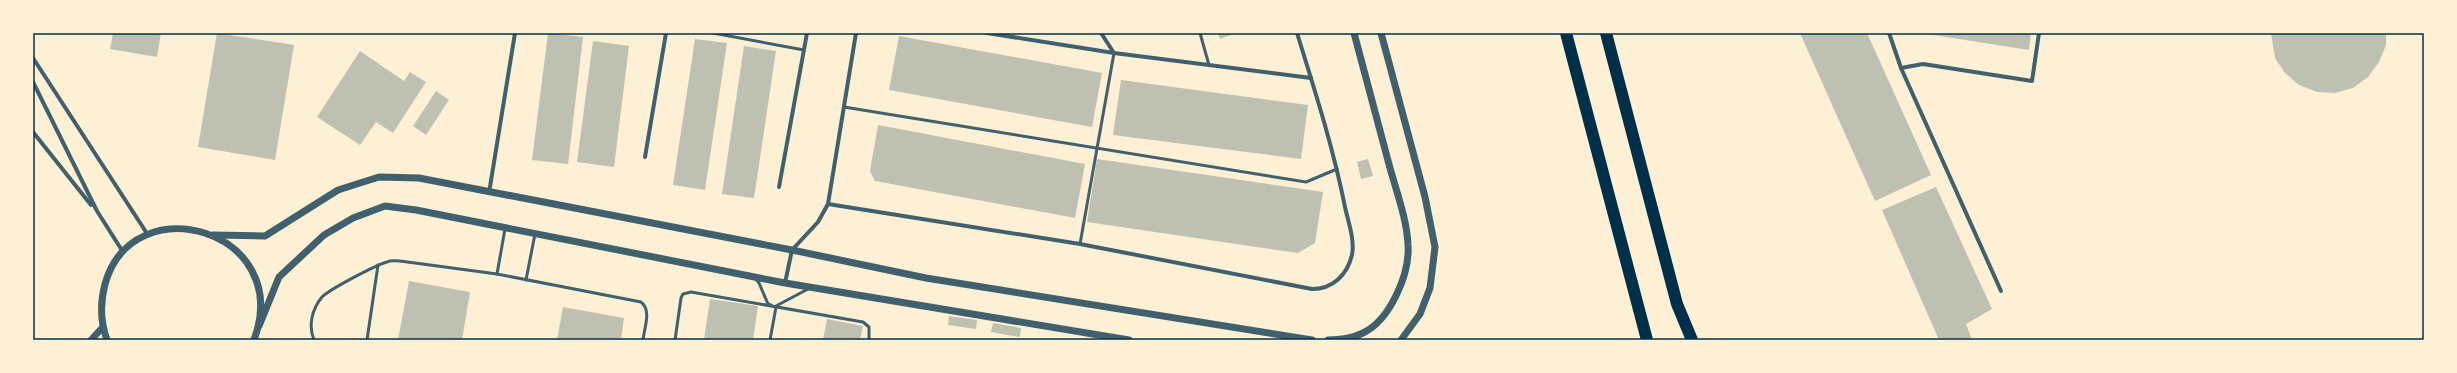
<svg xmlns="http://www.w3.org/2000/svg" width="2457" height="373" font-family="Literata,serif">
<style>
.building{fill:#bec0b2}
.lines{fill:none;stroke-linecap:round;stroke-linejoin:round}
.service{stroke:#3f606c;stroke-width:3}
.minor{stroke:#3f606c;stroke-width:4}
.tertiary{stroke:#3f606c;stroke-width:7}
.motorway{stroke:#003049;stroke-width:12}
.neatline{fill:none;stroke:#003049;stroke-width:1.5}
</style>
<rect width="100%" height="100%" fill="#fdf0d5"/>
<!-- building -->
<g class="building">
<polygon points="113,33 161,33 157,57 110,49"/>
<polygon points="217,33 294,45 275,160 198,147"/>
<polygon points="548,33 583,37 568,164 532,160"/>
<polygon points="1218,33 1236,33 1220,39"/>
<polygon points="1800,33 1867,33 1931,175 1875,201"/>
<polygon points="1921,33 2031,33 2029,50"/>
<polygon points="2271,33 2386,33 2386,45 2379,62 2368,77 2353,88 2335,93 2317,92 2299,85 2285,73 2275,58"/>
<polygon points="899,36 1102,73 1092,127 889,90"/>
<polygon points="695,39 727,43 705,190 673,185"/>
<polygon points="593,41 629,46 614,167 577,162"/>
<polygon points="744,46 776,51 754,198 722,194"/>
<polygon points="360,51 404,81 410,72 426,82 393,133 376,122 360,145 317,117"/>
<polygon points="1121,80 1308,105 1301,159 1113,135"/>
<polygon points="436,91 449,100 426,135 413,126"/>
<polygon points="878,125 1085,164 1075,218 875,181 870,171"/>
<polygon points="1097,159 1323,192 1315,243 1298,253 1087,222"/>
<polygon points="1368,159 1373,176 1361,179 1357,162"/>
<polygon points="1936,187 1992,309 1966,324 1972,340 1939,340 1882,210"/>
<polygon points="409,281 470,292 462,340 398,340"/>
<polygon points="710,299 758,306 753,340 704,340"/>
<polygon points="563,307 624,318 621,340 557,340"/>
<polygon points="949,316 977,320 976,329 948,325"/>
<polygon points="827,319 863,326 860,340 823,340"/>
<polygon points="993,323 1021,328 1020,337 991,332"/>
</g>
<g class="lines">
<!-- service -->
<g class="service">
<polyline points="713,33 804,50"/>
<polyline points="1200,33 1209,65"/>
<polyline points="844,107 1306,182 1337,169"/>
<polyline points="1080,244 1114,53"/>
<polyline points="497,274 505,229"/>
<polyline points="755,278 759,283 768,304 771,305"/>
<polyline points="526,280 535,234"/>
<polyline points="776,306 808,289"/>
<path d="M314,340C308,326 312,309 322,297C330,289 376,265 387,262C391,260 395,261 400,261L497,274L641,302C652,310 644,329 643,340"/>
<polyline points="367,340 378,265"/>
<polyline points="675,340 681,298 683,294 691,292 863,322 869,327 869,340"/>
<polyline points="770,340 776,307"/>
</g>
<!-- minor -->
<g class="minor">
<polyline points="987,33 1114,53 1311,78"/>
<polyline points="1101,33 1114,53"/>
<polyline points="1889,33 1901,68 2001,291"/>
<polyline points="33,58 148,235"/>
<polyline points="1901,68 1923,64 2032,81 2039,33"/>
<polyline points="33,82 97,211 123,252"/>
<polyline points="33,132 91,205"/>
<polyline points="645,157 666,33"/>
<polyline points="779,187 807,33"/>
<polyline points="489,193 515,33"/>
<path d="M828,204L1080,244L1312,289C1333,289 1347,275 1352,255C1355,240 1348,221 1345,207C1333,147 1315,91 1297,33"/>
<polyline points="785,283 792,250 818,222 828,204 856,33"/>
</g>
<!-- tertiary -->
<g class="tertiary">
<polyline points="1381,33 1425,197 1435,247 1430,288 1420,314 1401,340"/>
<polyline points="213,235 265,236 338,190 379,177 419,178 792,250 926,278 1312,340"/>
<polyline points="259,326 279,277 324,235 353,218 385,206 416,210 785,283 1129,340"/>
<polyline points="91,340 102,328"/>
<path d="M107,340C100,321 100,303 105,284C133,184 295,230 254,340"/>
<path d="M1328,340C1339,340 1353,338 1363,333C1390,320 1410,274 1408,245C1407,220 1397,193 1390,168C1378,123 1366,78 1354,33"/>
</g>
<!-- motorway -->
<g class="motorway">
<polyline points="1566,33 1647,340"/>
<polyline points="1606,33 1677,304 1692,340"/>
</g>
</g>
<!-- border -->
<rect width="2457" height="373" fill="none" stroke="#fdf0d5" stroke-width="68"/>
<rect x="34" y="34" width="2389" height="305" class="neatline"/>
</svg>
